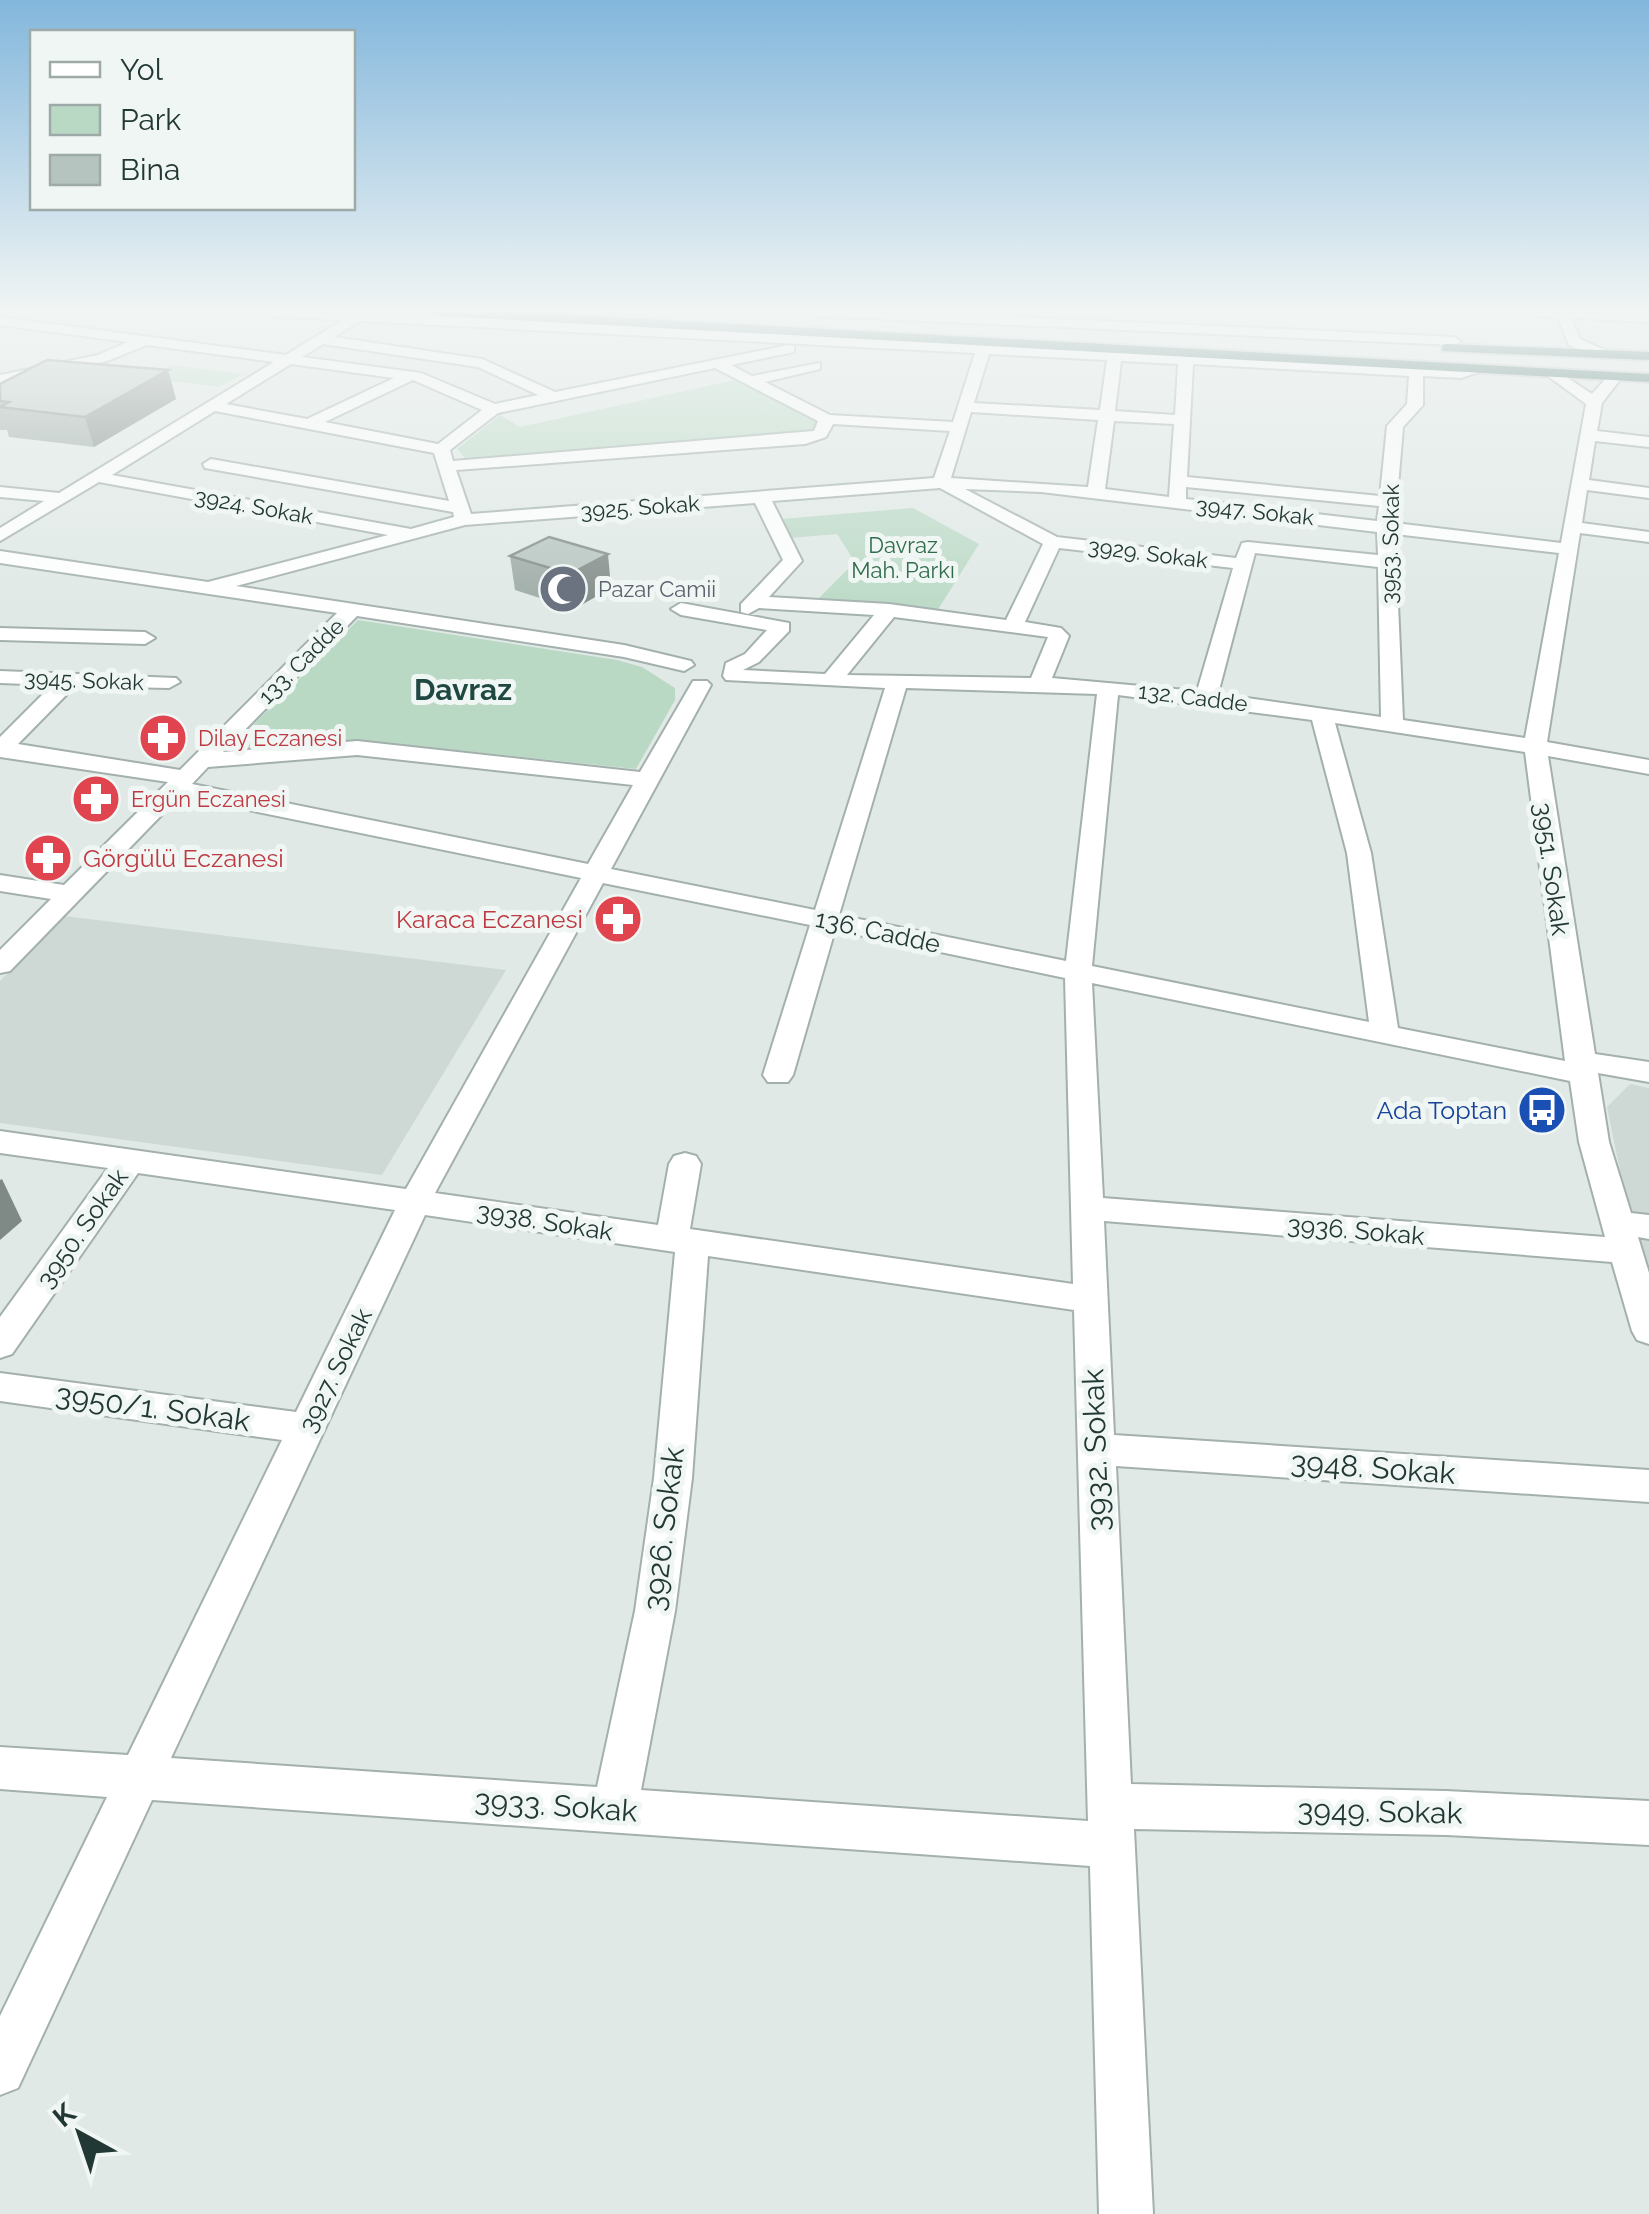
<svg xmlns="http://www.w3.org/2000/svg" width="1649" height="2214" font-family="Raleway,sans-serif">
<style>
.built{fill:#ced9d5}
.green{fill:#bad9c5}
.lines{fill:none;stroke-linecap:round;stroke-linejoin:round}
.minor-casing{stroke:#a3b0ad;stroke-width:4}
.highway-casing{stroke:#bdc3c2;stroke-width:4}
.minor{fill:#fff;fill-rule:evenodd}
.highway{fill:#30615b;fill-rule:evenodd}
.wall{fill:#9ca9a4}
.shaded-wall{fill:#7f8986}
.building{fill:#b5c4bf;stroke:#7f8986;stroke-width:2.5}
.labels{text-anchor:middle;stroke-width:10;stroke-linejoin:round;paint-order:stroke}
.far-street-label{font-size:22px;fill:#223834;stroke:#f0f6f3}
.far-park-label{font-size:22px;fill:#306b4c;stroke:#f0f6f3}
.far-worship-label{font-size:22px;fill:#5b616d;stroke:#f0f6f3;text-anchor:start}
.far-health-label{font-size:22px;fill:#be3a42;stroke:#f0f6f3;text-anchor:start}
.health-label{font-size:25px;fill:#be3a42;stroke:#f0f6f3;text-anchor:start}
.street-label{font-size:25px;fill:#223834;stroke:#f0f6f3}
.transit-label{font-size:25px;fill:#164399;stroke:#f0f6f3;text-anchor:end}
.far-district-label{font-size:30px;font-weight:bold;fill:#204842;stroke:#f0f6f3}
.near-street-label{font-size:30px;fill:#223834;stroke:#f0f6f3}
</style>
<rect width="100%" height="100%" fill="#e0e9e6"/>
<!-- built -->
<g class="built">
<polygon points="64,916 506,970 382,1175 0,1123 0,981"/>
<polygon points="1630,1084 1649,1088 1649,1276 1628,1210 1607,1107"/>
</g>
<!-- green -->
<g class="green">
<polygon points="171,365 243,374 219,387 145,378"/>
<polygon points="739,379 818,420 818,424 811,432 467,460 457,449 500,415 520,427"/>
<polygon points="913,508 979,544 937,611 819,598 855,562 837,534 790,538 781,519"/>
<polygon points="358,620 617,660 642,667 675,688 675,700 636,769 379,742 229,749"/>
</g>
<g class="lines">
<!-- minor casing -->
<g class="minor-casing">
<g id="minor">
<path d="M260,312H367L1459,370L1479,366V372L1461,378L1423,376V405L1403,427L1395,523L1561,543L1586,404L1545,374L1557,371L1592,394L1610,374L1622,377L1602,403L1597,431L1649,437V447L1595,441L1589,480L1649,488V498L1587,490L1582,523L1649,532V542L1580,533L1547,742L1649,760V774L1548,756L1595,1054L1649,1062V1082L1598,1073L1609,1142L1631,1213L1649,1215V1239L1638,1237L1649,1273V1344L1637,1340L1632,1331L1612,1262L1104,1221L1114,1435L1649,1470V1502L1116,1466L1131,1784L1446,1791L1649,1801V1845L1446,1835L1134,1829L1153,2214H1099L1090,1866L152,1800L18,2088L0,2095V2016L107,1797L0,1789V1747L128,1755L282,1440L0,1401V1373L296,1412L395,1210L138,1173L12,1354L0,1358V1317L108,1168L0,1153V1131L406,1189L581,878L180,796L10,971L0,973V950L51,899L0,891V875L64,885L168,782L0,757V737L52,685L0,683V671L176,678L180,682L169,688L75,686L18,744L180,770L337,613L0,563V551L208,582L388,535L99,482L0,541V528L44,501L0,497V487L59,493L274,362L147,345L107,361L0,383V375L98,355L128,342L0,325V317L286,355L343,320L267,316ZM360,321L975,353L953,422L830,415L765,382L820,369V363L752,376L731,365L794,352V346L789,345L555,392L482,359L334,337ZM323,344L478,367L538,395L495,404L421,373L302,357ZM989,354L1107,360L1100,410L974,403ZM1121,361L1178,364L1175,415L1115,411ZM291,364L394,378L307,419L226,404ZM1193,364L1409,376L1407,404L1387,426L1380,496L1187,477ZM715,368L818,421L814,431L453,461L450,450L498,413ZM413,380L482,410L438,444L325,422ZM215,411L434,453L449,501L211,459L203,464L205,468L453,512L454,517L411,529L112,475ZM971,412L1098,420L1088,487L951,478ZM1114,421L1174,424L1169,497L1105,489ZM833,424L950,431L934,478L471,514L456,470L805,444L826,437ZM1186,487L1379,506L1377,521L1186,499ZM940,488L1043,544L1006,620L889,604L769,597L802,561L772,501ZM965,489L1041,492L1377,532L1378,555L1248,542L1242,543L1236,558L1057,537ZM755,503L783,560L741,604V612L748,614L759,608L874,615L825,674L743,670L759,662L789,631V623L681,603L671,609L681,615L767,630L745,654L726,663L723,676L726,680L885,688L815,910L611,869L711,685L707,681H693L640,772L357,741L223,752L357,616L624,657L684,671L694,665L691,661L624,645L236,586L465,525ZM1395,534L1559,553L1525,738L1403,720ZM1059,548L1233,568L1197,691L1052,678L1069,636L1061,628L1025,622ZM1255,553L1378,567L1381,717L1218,694ZM894,617L1048,637L1031,678L847,675ZM906,688L1097,694L1066,961L839,915ZM1118,695L1312,720L1347,853L1369,1022L1092,966ZM1335,723L1525,752L1565,1061L1398,1028L1371,853ZM357,755L633,785L588,864L192,784L208,767ZM603,883L810,925L763,1075L768,1082H788L793,1075L835,930L1065,978L1073,1284L690,1229L701,1164L696,1156L685,1153L674,1156L669,1164L658,1225L435,1193ZM1092,983L1570,1081L1579,1142L1605,1237L1103,1198ZM425,1215L675,1252L654,1478L635,1611L597,1787L171,1758ZM708,1256L1074,1310L1088,1821L641,1790L675,1611L692,1478Z"/>
<polygon points="808,312 908,312 1454,337 1461,341 1454,345 815,316"/>
<polygon points="1513,312 1649,314 1649,322 1571,318 1580,339 1607,351 1609,354 1602,358 1569,345 1558,318"/>
<polygon points="0,628 145,632 155,638 145,644 0,640"/>
</g>
</g>
<!-- highway casing -->
<g class="highway-casing">
<g id="highway">
<polygon points="433,312 517,312 1649,374 1649,382 440,316"/>
<polygon points="1447,344 1649,352 1649,360 1442,351 1442,345"/>
</g>
</g>
<!-- minor -->
<use href="#minor" class="minor"/>
<!-- highway -->
<use href="#highway" class="highway"/>
</g>
<!-- wall -->
<g class="wall">
<polygon points="168,370 176,399 94,447 9,437 7,430 0,430 0,384"/>
<polygon points="549,537 611,588 574,609 515,590 510,556"/>
</g>
<!-- shaded-wall -->
<g class="shaded-wall">
<polygon points="168,370 176,399 94,447 85,417"/>
<polygon points="608,554 611,588 574,609 570,574"/>
<polygon points="2,1179 22,1221 0,1240 0,1180"/>
</g>
<!-- building -->
<g class="building">
<polygon points="47,360 168,370 85,417 0,407 9,402 0,401 0,384"/>
<polygon points="549,537 608,554 570,574 510,556"/>
</g>
<!-- sky -->
<linearGradient id="sky" x2="0" y2="1"><stop stop-color="#83b7dc"/><stop offset="0.5" stop-color="#f1f5f4"/><stop offset="1" stop-color="#f1f5f4" stop-opacity="0"/></linearGradient>
<rect width="1649" height="622" fill="url(#sky)"/>
<!-- icons -->
<defs>
<g id="mosque-disc" transform="scale(2.5)"><circle r="9.5" fill="#6b7280" stroke="#f0f6f3"/><path d="M3.5-4.9A6 6 0 1 0 3.5 4.9A5 5 0 1 1 3.5-4.9Z" fill="#fff"/></g>
<g id="pharmacy-disc" transform="scale(2.5)"><circle r="9.5" fill="#e0444e" stroke="#f0f6f3"/><path d="M-2-6h4v4h4v4h-4v4h-4v-4h-4v-4h4Z" fill="#fff"/></g>
<g id="bus-disc" transform="scale(2.5)"><circle r="9.5" fill="#1a4fb4" stroke="#f0f6f3"/><path d="M-5-6H5V4H4V6H2V4H-2V6H-4V4H-5ZM-3.5-4V0h7V-4ZM-3.5 1.2v1.5H-2V1.2ZM2 1.2v1.5H3.5V1.2Z" fill="#fff"/></g>
</defs>
<g fill-rule="evenodd">
<use href="#mosque-disc" x="563" y="589"/>
<use href="#pharmacy-disc" x="163" y="738"/>
<use href="#pharmacy-disc" x="96" y="799"/>
<use href="#pharmacy-disc" x="48" y="858"/>
<use href="#pharmacy-disc" x="618" y="919"/>
<use href="#bus-disc" x="1542" y="1110"/>
</g>
<g class="labels">
<!-- far-street labels -->
<g class="far-street-label">
<text transform="translate(254 506) rotate(10)" y="8">3924. Sokak</text>
<text transform="translate(640 507) rotate(-4)" y="8">3925. Sokak</text>
<text transform="translate(1255 511) rotate(6)" y="8">3947. Sokak</text>
<text transform="translate(1390 544) rotate(-89)" y="8">3953. Sokak</text>
<text transform="translate(1148 553) rotate(7)" y="8">3929. Sokak</text>
<text transform="translate(301 661) rotate(-45)" y="8">133. Cadde</text>
<text transform="translate(84 680) rotate(2)" y="8">3945. Sokak</text>
<text transform="translate(1193 697) rotate(7)" y="8">132. Cadde</text>
</g>
<!-- far-park labels -->
<g class="far-park-label">
<text x="903" y="553">Davraz<tspan x="903" dy="25">Mah. Parkı</tspan></text>
</g>
<!-- far-worship labels -->
<g class="far-worship-label">
<text x="598" y="597">Pazar Camii</text>
</g>
<!-- far-health labels -->
<g class="far-health-label">
<text x="198" y="746">Dilay Eczanesi</text>
<text x="131" y="807">Ergün Eczanesi</text>
</g>
<!-- health labels -->
<g class="health-label">
<text x="83" y="867">Görgülü Eczanesi</text>
<text x="583" y="928" text-anchor="end">Karaca Eczanesi</text>
</g>
<!-- street labels -->
<g class="street-label">
<text transform="translate(1552 869) rotate(82)" y="9">3951. Sokak</text>
<text transform="translate(878 931) rotate(12)" y="9">136. Cadde</text>
<text transform="translate(545 1221) rotate(9)" y="9">3938. Sokak</text>
<text transform="translate(82 1228) rotate(-55)" y="9">3950. Sokak</text>
<text transform="translate(1356 1230) rotate(5)" y="9">3936. Sokak</text>
<text transform="translate(335 1370) rotate(-64)" y="9">3927. Sokak</text>
</g>
<!-- transit labels -->
<g class="transit-label">
<text x="1507" y="1119">Ada Toptan</text>
</g>
<!-- far-district labels -->
<g class="far-district-label">
<text x="463" y="700">Davraz</text>
</g>
<!-- near-street labels -->
<g class="near-street-label">
<text transform="translate(153 1408) rotate(8)" y="10">3950/1. Sokak</text>
<text transform="translate(1096 1450) rotate(-92)" y="10">3932. Sokak</text>
<text transform="translate(1373 1468) rotate(4)" y="10">3948. Sokak</text>
<text transform="translate(664 1529) rotate(-83)" y="10">3926. Sokak</text>
<text transform="translate(556 1806) rotate(4)" y="10">3933. Sokak</text>
<text transform="translate(1380 1812) rotate(1)" y="10">3949. Sokak</text>
</g>
</g>
<!-- legend -->
<rect x="30" y="30" width="325" height="180" fill="#f0f6f3" stroke="#9eaaa7" stroke-width="2.5"/>
<rect x="50" y="62" width="50" height="15" fill="#ffffff" stroke="#9eaaa7" stroke-width="2.5"/>
<text x="120" y="80" font-size="30" fill="#223834">Yol</text>
<rect x="50" y="105" width="50" height="30" fill="#bad9c5" stroke="#9eaaa7" stroke-width="2.5"/>
<text x="120" y="130" font-size="30" fill="#223834">Park</text>
<rect x="50" y="155" width="50" height="30" fill="#b5c4bf" stroke="#9eaaa7" stroke-width="2.5"/>
<text x="120" y="180" font-size="30" fill="#223834">Bina</text>
<!-- north arrow -->
<g transform="translate(80 2134) rotate(320)" stroke="#f0f6f3" stroke-width="8" paint-order="stroke">
<path d="M0-8L18 38L0 25L-18 38Z" fill="#223834"/>
<text y="-15" font-size="28" font-weight="bold" text-anchor="middle" fill="#223834">K</text>
</g>
</svg>
